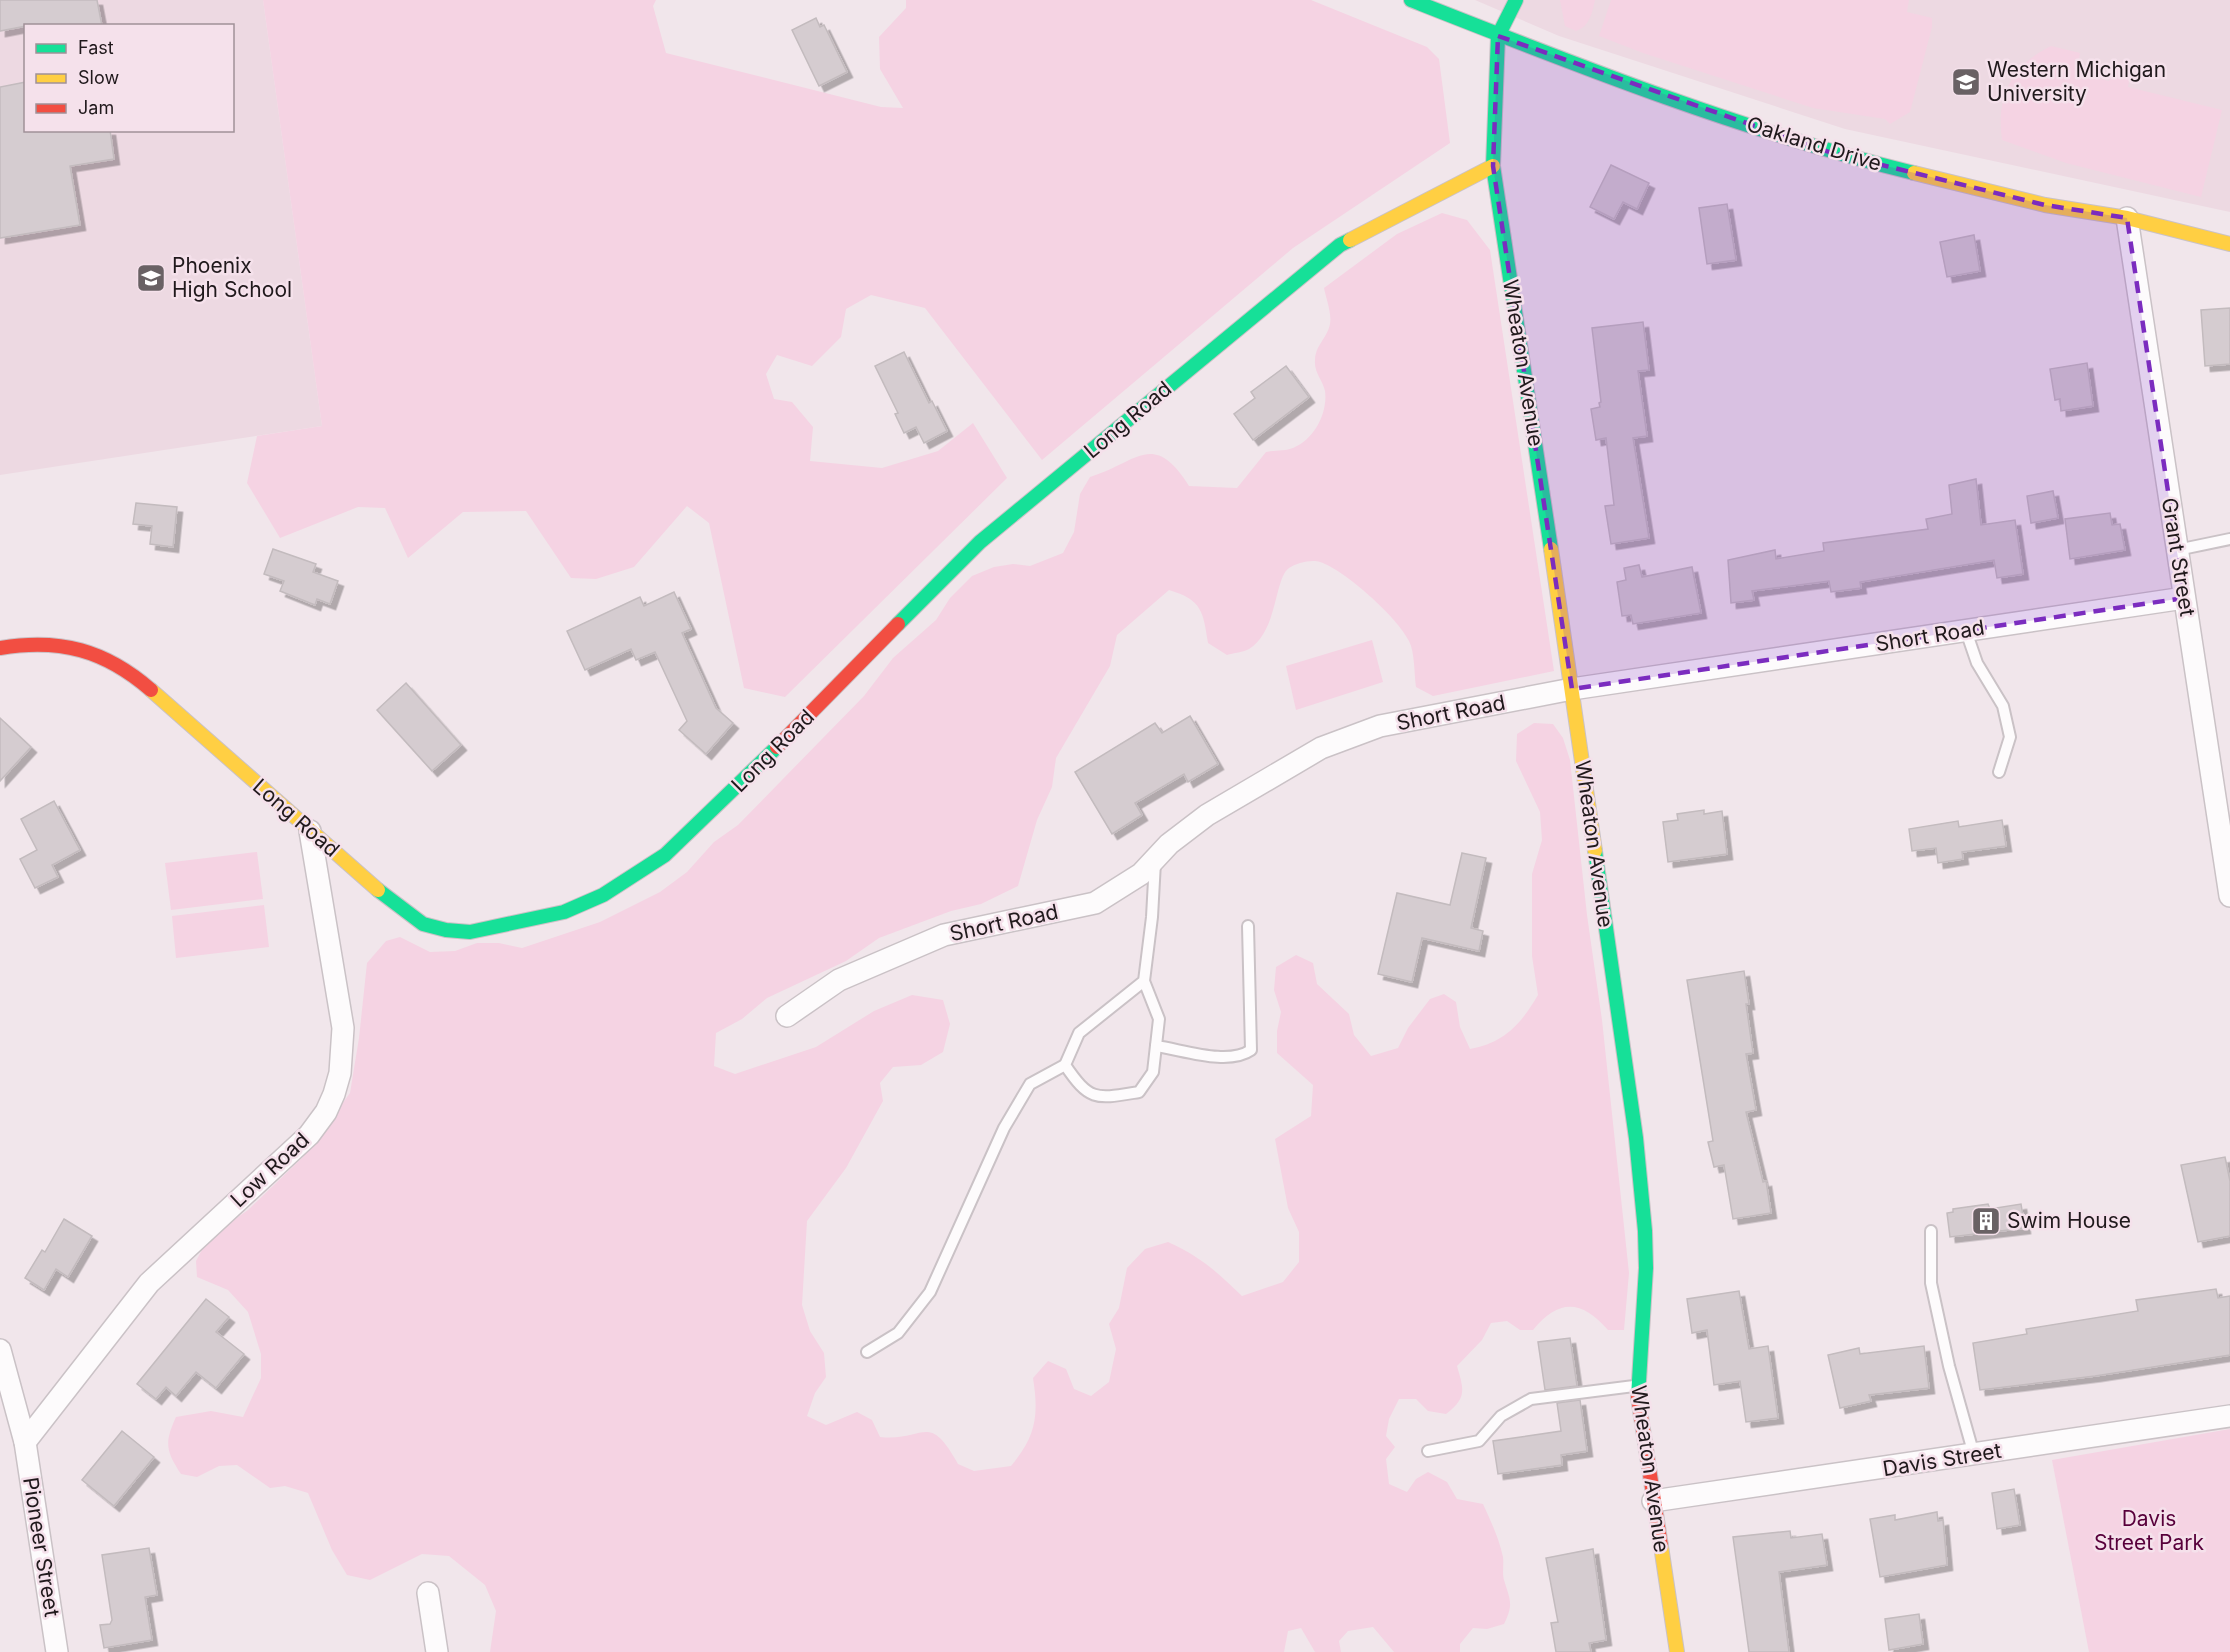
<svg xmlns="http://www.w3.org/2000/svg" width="2230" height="1652" font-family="Inter,sans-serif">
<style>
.built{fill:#edd9e2;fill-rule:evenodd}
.green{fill:#f5d3e3}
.building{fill:#d5ccd0;stroke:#c3bbbe;stroke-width:1.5;filter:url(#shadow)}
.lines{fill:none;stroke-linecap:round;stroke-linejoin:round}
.lane-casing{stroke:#cac2c6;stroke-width:14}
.street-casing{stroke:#cac2c6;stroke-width:24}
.fast-casing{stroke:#cac2c6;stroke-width:16}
.slow-casing{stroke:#cac2c6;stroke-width:16}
.jam-casing{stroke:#cac2c6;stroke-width:16}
.lane{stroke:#fdfbfc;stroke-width:10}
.street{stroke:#fdfbfc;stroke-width:21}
.fast{stroke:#16e098;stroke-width:14}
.slow{stroke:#ffcf43;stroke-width:14}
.jam{stroke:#f24e42;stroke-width:14}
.marked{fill:#7b2cbf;fill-opacity:0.2;stroke:#7b2cbf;stroke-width:4.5;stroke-dasharray:12 8;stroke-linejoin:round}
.labels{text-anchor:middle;stroke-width:5;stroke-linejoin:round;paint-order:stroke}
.poi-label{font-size:21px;fill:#20191c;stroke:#f5e1eb;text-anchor:start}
.street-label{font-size:21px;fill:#20191c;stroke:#f5e1eb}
.park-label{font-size:21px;fill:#58003b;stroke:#f5e1eb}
</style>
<defs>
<filter id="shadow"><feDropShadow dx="5.5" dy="5.5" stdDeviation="0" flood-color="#0004"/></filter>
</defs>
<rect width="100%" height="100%" fill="#f1e6eb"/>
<!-- built -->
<g class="built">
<path d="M0,0H263L322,426L0,475ZM26,26H232V130H26Z"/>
<polygon points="1475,0 2230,0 2230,212 1845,129 1559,36"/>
</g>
<!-- green -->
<g class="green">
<polygon points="263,0 656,0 653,6 666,53 881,107 903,108 880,69 879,37 906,8 906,0 1311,0 1427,47 1439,59 1450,143 1293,248 1042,460 925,308 871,295 846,309 841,337 812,366 777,355 766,374 774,399 792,402 813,427 810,461 882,468 938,451 973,423 1007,478 785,697 744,688 709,523 687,506 634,567 596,579 571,578 526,511 463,512 408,558 385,508 358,507 280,538 247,483 257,436 322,426"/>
<path d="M1560,0H1595C1592,13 1590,26 1576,31L1565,26Z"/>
<polygon points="1611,0 1909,0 1907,12 1932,18 1932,27 1910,112 1890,124 1885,119 1813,108 1643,53 1599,36"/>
<path d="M2051,46L2080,53L2077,74L2109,81L2115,61L2132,66L2128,87L2222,110L2201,197L2066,163L2002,140C1996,96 2011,66 2051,46Z"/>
<path d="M1442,213L1467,220L1490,250L1554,671L1433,696L1416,687C1414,673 1415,653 1409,641C1398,618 1345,570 1320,562C1312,559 1296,563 1289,568C1274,579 1278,631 1249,649C1244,652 1233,653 1227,655L1208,643C1203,611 1202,600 1169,590L1117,635L1110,666L1056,758L1052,787L1037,820L1018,886L981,904L951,911L879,938L846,961L767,998L742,1019L716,1033L714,1066L735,1074L816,1047L874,1011L912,995L943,1000L950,1024L943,1052L921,1065L893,1067L880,1083L883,1101L846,1168L807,1221L802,1305L810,1331L824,1353L826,1377L815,1393L807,1416L826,1425L857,1412L872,1420L880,1437C925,1442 928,1410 958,1464L974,1471L1011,1466C1036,1436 1039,1416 1033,1378L1048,1361L1066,1369L1074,1389L1091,1396L1109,1382L1116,1349L1109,1324L1119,1308L1127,1268L1145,1249L1168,1242C1201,1257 1216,1271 1242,1296L1283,1282L1299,1262V1232L1288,1208L1275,1139L1311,1116L1313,1085L1277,1053V1031L1281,1012L1274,990L1276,967L1296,955L1313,963L1317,984L1349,1014L1354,1035L1371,1056L1398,1048L1408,1028L1430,999L1444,994L1456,1002L1460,1027L1470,1049C1504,1043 1521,1024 1538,995L1532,956V874L1542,840L1540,812L1516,761L1517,734L1534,723L1553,724L1563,738L1570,760L1587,915L1602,1020L1629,1273L1624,1330H1608C1582,1300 1559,1298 1533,1330H1520L1507,1321L1491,1323L1482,1340L1457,1366C1464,1390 1467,1398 1446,1414L1428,1411L1416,1399H1399L1389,1419L1386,1436L1395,1447L1386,1459L1389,1484L1407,1492L1416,1479L1428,1472L1447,1482L1457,1499L1483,1504C1491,1522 1499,1538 1503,1557C1504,1564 1502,1573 1504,1580C1510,1600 1514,1604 1504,1624L1487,1629L1473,1628L1460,1644V1652H1394L1373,1627L1348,1631L1339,1641L1341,1652H1315L1301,1628L1288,1631L1284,1652H490L496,1611L485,1585L449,1556L422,1554L370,1580L347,1575L332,1550L308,1493L285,1486L270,1488L237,1465L219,1466L197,1477L181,1474C166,1451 164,1443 176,1417L211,1411L243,1417L261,1378V1354L248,1312L228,1290L197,1277L196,1261L205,1244L218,1231L248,1210L303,1157L350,1093L359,1038L367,963L386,941L400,937L430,952L455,951L477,943H499L522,948L600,922L660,892L687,872L714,842L738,825L864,696L893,658L936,620L950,598L972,576L994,567L1013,564L1030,566L1063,553L1074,532L1080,494L1090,477C1137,463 1153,429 1189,486L1237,488L1266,452C1275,450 1286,451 1293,448C1314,440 1328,413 1325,391C1323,381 1314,372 1315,361C1315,345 1327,339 1330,324C1332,314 1326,298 1324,288L1397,234Z"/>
<polygon points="1372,640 1383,682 1296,710 1286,666"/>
<polygon points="257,852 263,899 171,910 165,863"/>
<polygon points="264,905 269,947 176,958 172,916"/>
<polygon points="2230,1429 2230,1652 2089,1652 2052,1460"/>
</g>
<!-- building -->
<g class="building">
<polygon points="0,0 97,0 102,26 26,26 0,31"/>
<polygon points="816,18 820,27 824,25 847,72 819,86 792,30"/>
<polygon points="26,82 26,130 110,130 114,159 70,166 80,225 0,238 0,87"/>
<polygon points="1611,165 1649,183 1637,209 1623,202 1614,219 1590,207"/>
<polygon points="1727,204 1736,260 1707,264 1699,208"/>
<polygon points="1974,235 1980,271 1947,277 1940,242"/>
<polygon points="2230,308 2230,364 2205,366 2201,310"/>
<polygon points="1643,322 1649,370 1638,371 1647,436 1633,438 1649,538 1611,544 1605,506 1614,505 1606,438 1596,440 1591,409 1600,407 1599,403 1601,402 1592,328"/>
<polygon points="904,352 929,403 932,401 947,431 924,443 916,427 904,433 895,414 898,413 875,366"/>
<polygon points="2087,363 2093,406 2061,411 2060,399 2055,400 2050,369"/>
<polygon points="1286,366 1309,397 1253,440 1234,414 1255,398 1251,392"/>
<polygon points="1976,479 1981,525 2015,520 2023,574 1997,578 1994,560 1860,582 1861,588 1831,592 1829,581 1752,591 1754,600 1731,603 1728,560 1775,550 1776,559 1824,551 1823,543 1928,529 1926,519 1952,514 1949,485"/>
<polygon points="2053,491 2058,518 2031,523 2027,496"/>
<polygon points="136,503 177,507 173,547 150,544 152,526 133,524"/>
<polygon points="2110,513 2112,525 2120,524 2125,550 2070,559 2065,519"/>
<polygon points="273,549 316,564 313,572 338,581 330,604 317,599 315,605 280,591 284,581 264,574"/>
<polygon points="1639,565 1642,577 1692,567 1701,613 1633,624 1631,615 1622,616 1617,582 1626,580 1624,568"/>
<polygon points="674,592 691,629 682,633 716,708 733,723 706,754 679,730 687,721 655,652 636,660 631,649 585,670 567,631 640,597 644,606"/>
<polygon points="406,683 461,745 432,771 377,710"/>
<polygon points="1190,716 1218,764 1188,782 1184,774 1135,803 1142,815 1112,834 1075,772 1155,723 1162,733"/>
<polygon points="0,718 31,747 0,781"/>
<polygon points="54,801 80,850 52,865 58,877 35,888 20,859 37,850 21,819"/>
<polygon points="1704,810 1704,814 1722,811 1727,854 1668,862 1663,822 1678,820 1677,814"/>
<polygon points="2002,820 2006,846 1962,852 1963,859 1938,863 1936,848 1912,851 1909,829 1958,821 1959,827"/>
<polygon points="1462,853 1486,858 1471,928 1483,931 1479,951 1422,938 1412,982 1378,974 1397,893 1450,905"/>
<polygon points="1744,971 1749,1004 1746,1004 1753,1053 1746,1054 1756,1110 1746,1112 1763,1182 1766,1181 1771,1213 1733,1219 1724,1165 1714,1167 1708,1142 1713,1141 1687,980"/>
<polygon points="2225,1157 2230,1181 2230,1236 2198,1242 2181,1165"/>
<polygon points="1988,1204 1990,1209 2021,1204 2025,1228 1950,1237 1947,1213 1953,1212 1953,1209"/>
<polygon points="64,1219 92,1236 68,1277 56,1269 44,1290 25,1278 42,1250 45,1252"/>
<polygon points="2216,1289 2218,1298 2230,1296 2230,1355 2095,1376 1980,1390 1973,1343 2027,1334 2026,1329 2138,1311 2136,1300"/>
<polygon points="1739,1291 1749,1349 1768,1346 1778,1418 1746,1422 1740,1381 1714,1385 1707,1330 1692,1333 1687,1299"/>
<polygon points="206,1299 229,1317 216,1332 244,1354 216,1388 196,1372 176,1396 166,1387 156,1399 137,1384"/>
<polygon points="1570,1338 1577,1386 1545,1390 1538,1342"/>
<polygon points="1924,1346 1929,1388 1869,1395 1871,1401 1840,1408 1828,1355 1859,1348 1860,1354"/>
<polygon points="1580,1400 1587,1451 1561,1455 1562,1465 1498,1474 1493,1441 1561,1431 1557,1403"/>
<polygon points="122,1431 154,1457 114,1506 82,1480"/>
<polygon points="2014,1489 2020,1525 1997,1529 1992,1493"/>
<polygon points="1937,1512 1938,1521 1943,1520 1947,1565 1880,1577 1870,1519 1895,1515 1895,1520"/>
<polygon points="1790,1531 1791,1538 1822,1534 1827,1565 1779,1572 1789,1652 1749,1652 1733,1537"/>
<polygon points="149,1548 157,1595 145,1597 152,1640 104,1648 100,1625 110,1624 112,1620 102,1555"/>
<polygon points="1593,1549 1606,1640 1589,1643 1591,1652 1556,1652 1551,1623 1558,1622 1546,1558"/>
<polygon points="1919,1614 1923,1644 1889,1650 1885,1619"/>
</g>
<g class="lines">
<!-- lane casing -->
<g class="lane-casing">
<g id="lane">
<polyline points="2177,550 2230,539"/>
<polyline points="1966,631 1977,663 2003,706 2010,737 1999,772"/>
<path d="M1144,981L1079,1033L1065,1065C1090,1102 1096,1099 1139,1092L1153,1072L1159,1019L1144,981L1152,917L1155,862"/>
<path d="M1156,1046C1184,1050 1228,1066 1251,1050L1248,926"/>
<polyline points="1931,1231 1931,1283 1949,1366 1974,1455"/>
<polyline points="867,1352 898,1333 930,1292 1004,1128 1030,1084 1065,1065"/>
<polyline points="1428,1451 1479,1441 1501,1416 1531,1399 1634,1386"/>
</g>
</g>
<!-- street casing -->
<g class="street-casing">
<g id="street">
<polyline points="2127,218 2230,896"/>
<polyline points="787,1016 839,980 944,935 1095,903 1141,874 1169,844 1207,815 1321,748 1380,726 1572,689 2184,598"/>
<polyline points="0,1350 25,1442 57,1652"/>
<polyline points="25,1442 149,1283 309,1135 326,1112 334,1094 340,1073 343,1028 310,831"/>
<polyline points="1653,1501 2230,1416"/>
<polyline points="428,1593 437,1652"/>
</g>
</g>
<!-- fast casing -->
<g class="fast-casing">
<g id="fast">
<path d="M1411,0C1576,65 1742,131 1914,173"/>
<polyline points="1516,0 1498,36 1493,166 1551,549"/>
<polyline points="898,624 980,542 1340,245 1350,240"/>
<polyline points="1595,851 1636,1138 1645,1231 1646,1268 1638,1397"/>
<polyline points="378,890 423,924 446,930 470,932 564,912 603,895 665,855 777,747"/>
</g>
</g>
<!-- slow casing -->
<g class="slow-casing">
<g id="slow">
<polyline points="1914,173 2045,205 2127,218 2230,244"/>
<polyline points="1350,240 1493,166"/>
<polyline points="1551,549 1595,851"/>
<polyline points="151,690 378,890"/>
<polyline points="1661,1546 1677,1652"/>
</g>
</g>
<!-- jam casing -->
<g class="jam-casing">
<g id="jam">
<path d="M0,648C60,638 105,650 151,690"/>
<polyline points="777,747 898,624"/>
<polyline points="1638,1397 1661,1546"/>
</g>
</g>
<!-- lane -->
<use href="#lane" class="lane"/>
<!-- street -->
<use href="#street" class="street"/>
<!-- fast -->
<use href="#fast" class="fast"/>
<!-- slow -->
<use href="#slow" class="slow"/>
<!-- jam -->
<use href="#jam" class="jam"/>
</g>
<!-- marked area -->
<path class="marked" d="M1498,36L1829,152L2045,205L2127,218L2184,598L1572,689L1493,166Z"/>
<!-- icons -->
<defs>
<g id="university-square" transform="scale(1.5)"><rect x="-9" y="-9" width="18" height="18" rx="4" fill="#696164" stroke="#f5e1eb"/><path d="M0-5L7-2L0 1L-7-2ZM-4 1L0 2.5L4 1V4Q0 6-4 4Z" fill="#fff"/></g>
<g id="school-square" transform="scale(1.5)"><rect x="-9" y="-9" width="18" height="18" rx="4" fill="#696164" stroke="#f5e1eb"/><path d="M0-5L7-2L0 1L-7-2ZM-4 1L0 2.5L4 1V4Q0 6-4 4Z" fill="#fff"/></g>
<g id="building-square" transform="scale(1.5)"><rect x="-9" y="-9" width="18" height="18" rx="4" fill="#696164" stroke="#f5e1eb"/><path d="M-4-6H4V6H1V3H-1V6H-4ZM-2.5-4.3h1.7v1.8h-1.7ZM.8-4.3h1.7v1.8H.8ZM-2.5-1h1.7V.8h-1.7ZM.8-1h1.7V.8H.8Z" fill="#fff"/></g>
</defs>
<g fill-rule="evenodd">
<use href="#university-square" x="1966" y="82"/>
<use href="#school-square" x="151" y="278"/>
<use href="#building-square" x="1986" y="1221"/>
</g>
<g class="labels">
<!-- poi labels -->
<g class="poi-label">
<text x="1987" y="77">Western Michigan<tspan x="1987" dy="24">University</tspan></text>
<text x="172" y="273">Phoenix<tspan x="172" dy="24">High School</tspan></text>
<text x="2007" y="1228">Swim House</text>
</g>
<!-- street labels -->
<g class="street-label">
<text transform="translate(1814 144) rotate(17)" y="7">Oakland Drive</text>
<text transform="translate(1523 363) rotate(81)" y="7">Wheaton Avenue</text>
<text transform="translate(1128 420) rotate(-40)" y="7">Long Road</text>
<text transform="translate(2178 557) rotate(81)" y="7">Grant Street</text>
<text transform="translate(1930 636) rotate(-9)" y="7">Short Road</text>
<text transform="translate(1451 713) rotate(-11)" y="7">Short Road</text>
<text transform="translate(773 751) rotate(-45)" y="7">Long Road</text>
<text transform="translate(296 818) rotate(41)" y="7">Long Road</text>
<text transform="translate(1594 844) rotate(82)" y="7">Wheaton Avenue</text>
<text transform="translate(1004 923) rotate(-12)" y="7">Short Road</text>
<text transform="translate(270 1170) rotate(-43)" y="7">Low Road</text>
<text transform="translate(1942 1460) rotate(-9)" y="7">Davis Street</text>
<text transform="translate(1650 1469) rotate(82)" y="7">Wheaton Avenue</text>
<text transform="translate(41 1547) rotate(81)" y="7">Pioneer Street</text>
</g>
<!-- park labels -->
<g class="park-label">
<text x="2149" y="1526">Davis<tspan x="2149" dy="24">Street Park</tspan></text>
</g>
</g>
<!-- legend -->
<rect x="24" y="24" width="210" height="108" fill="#f5e1eb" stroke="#a09198" stroke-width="1.5"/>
<rect x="36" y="44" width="30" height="9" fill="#16e098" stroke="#a09198" stroke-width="1.5"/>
<text x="78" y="54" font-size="18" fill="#20191c">Fast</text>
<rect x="36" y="74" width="30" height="9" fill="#ffcf43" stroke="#a09198" stroke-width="1.5"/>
<text x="78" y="84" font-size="18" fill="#20191c">Slow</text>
<rect x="36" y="104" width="30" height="9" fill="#f24e42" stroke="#a09198" stroke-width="1.5"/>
<text x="78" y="114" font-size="18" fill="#20191c">Jam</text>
</svg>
